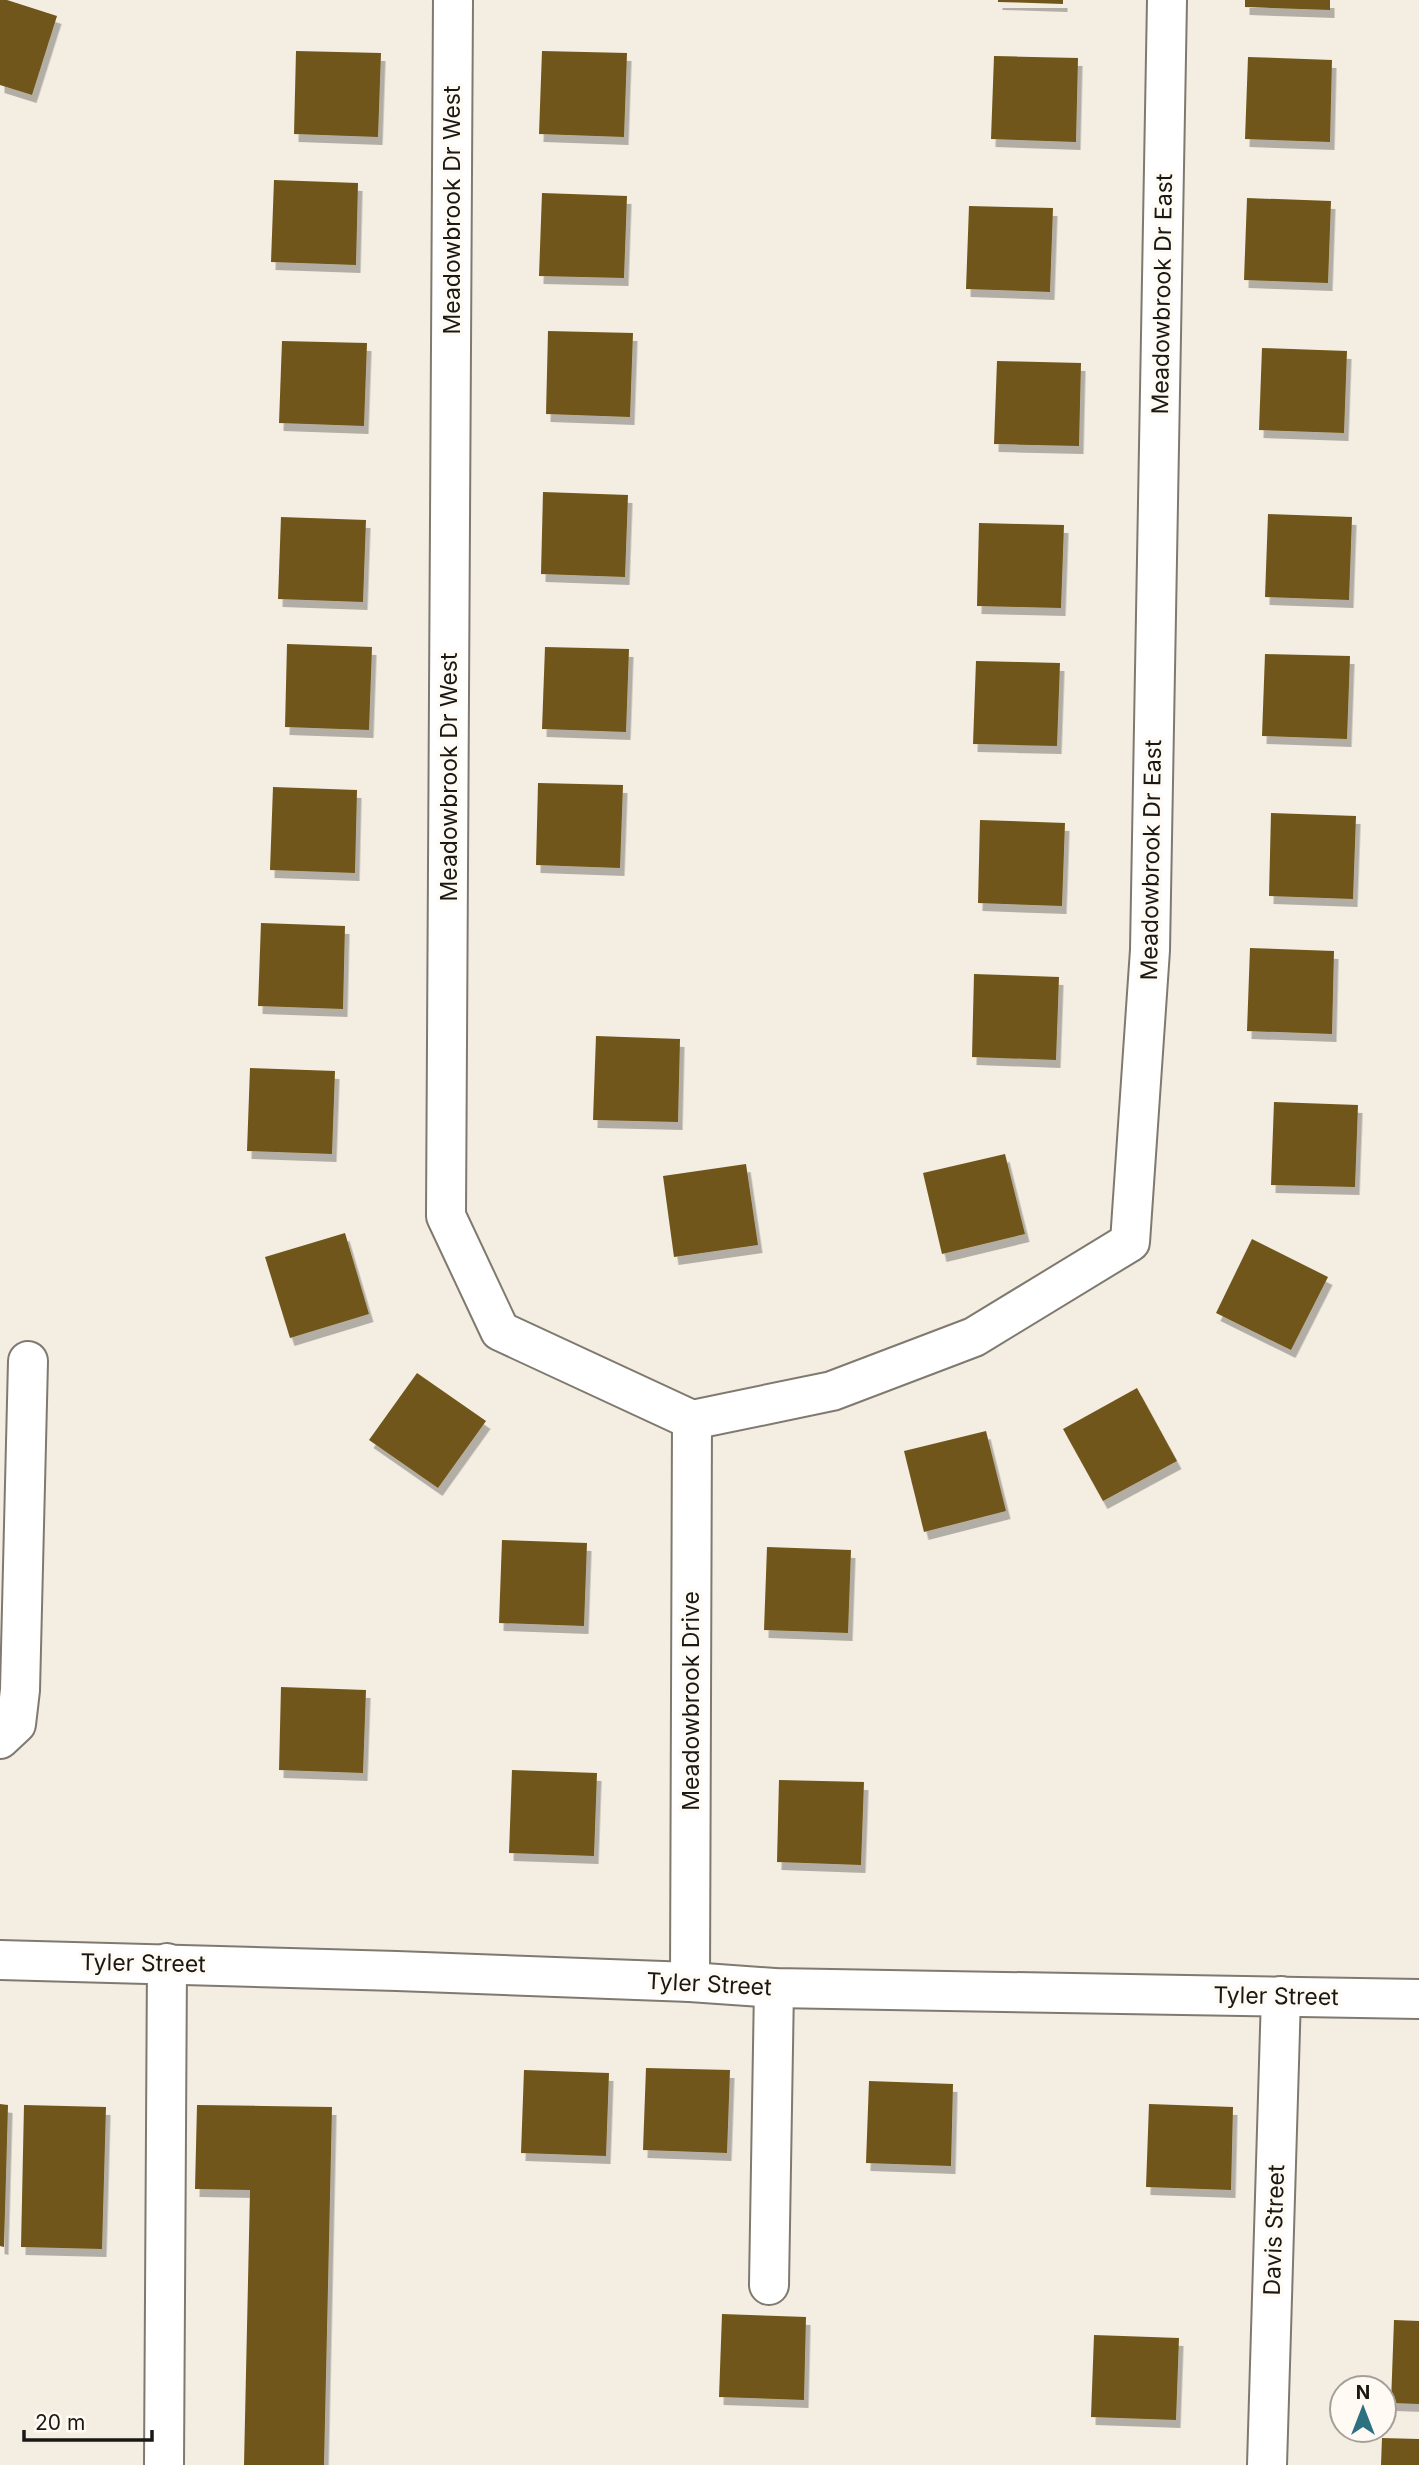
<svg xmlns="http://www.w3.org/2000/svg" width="1419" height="2465" font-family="Inter,sans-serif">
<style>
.building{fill:#71561a;filter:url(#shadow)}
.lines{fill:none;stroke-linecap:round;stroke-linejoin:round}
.minor-casing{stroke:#7f796f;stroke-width:42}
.minor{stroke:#fff;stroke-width:38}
.labels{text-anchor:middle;stroke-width:7;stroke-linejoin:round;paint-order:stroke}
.street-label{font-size:23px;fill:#1a1814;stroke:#fffbf4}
</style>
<defs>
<filter id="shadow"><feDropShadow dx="4.5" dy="8" stdDeviation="0" flood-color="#0004"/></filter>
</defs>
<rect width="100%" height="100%" fill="#f3ede2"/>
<!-- building -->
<g class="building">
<polygon points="0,0 7,0 57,16 32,95 0,85"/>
<polygon points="998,0 1063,0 1063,4 998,2"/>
<polygon points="1245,0 1330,0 1330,10 1245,7"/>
<polygon points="296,51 381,53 378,137 294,134"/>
<polygon points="542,51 627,53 624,137 539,134"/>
<polygon points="994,56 1078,58 1076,142 991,139"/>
<polygon points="1248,57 1332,60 1330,142 1245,139"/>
<polygon points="274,180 358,183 356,265 271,262"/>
<polygon points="542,193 627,196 624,278 539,276"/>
<polygon points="1247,198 1331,201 1328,283 1244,280"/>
<polygon points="969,206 1053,208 1050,292 966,289"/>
<polygon points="548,331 633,333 630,417 546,414"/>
<polygon points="282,341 367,343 364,426 279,423"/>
<polygon points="1262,348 1347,351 1344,433 1259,430"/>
<polygon points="997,361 1081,363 1079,446 994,444"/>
<polygon points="543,492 628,495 625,577 541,574"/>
<polygon points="1268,514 1352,517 1349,600 1265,597"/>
<polygon points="281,517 366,520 363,602 278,599"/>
<polygon points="979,523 1064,525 1061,608 977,606"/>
<polygon points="287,644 372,647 369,730 285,727"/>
<polygon points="545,647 629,649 626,732 542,729"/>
<polygon points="1265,654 1350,656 1347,739 1262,736"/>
<polygon points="976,661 1060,663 1057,746 973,744"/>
<polygon points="538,783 623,785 620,868 536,865"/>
<polygon points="273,787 357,790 355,873 270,870"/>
<polygon points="1271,813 1356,816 1353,899 1269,896"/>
<polygon points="980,820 1065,823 1062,906 978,903"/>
<polygon points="261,923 345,926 343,1009 258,1006"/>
<polygon points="1250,948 1334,951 1332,1034 1247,1031"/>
<polygon points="974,974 1059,977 1056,1060 972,1057"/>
<polygon points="596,1036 680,1039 678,1122 593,1120"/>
<polygon points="250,1068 335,1071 332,1154 247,1151"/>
<polygon points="1274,1102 1358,1105 1355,1187 1271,1185"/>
<polygon points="1005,1154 1025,1234 942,1254 923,1173"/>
<polygon points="746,1164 758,1245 674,1257 663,1176"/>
<polygon points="345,1233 369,1314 290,1338 265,1257"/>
<polygon points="1252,1239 1328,1277 1291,1350 1216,1313"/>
<polygon points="417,1373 486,1421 438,1488 369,1440"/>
<polygon points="1137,1388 1177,1461 1103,1501 1063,1429"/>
<polygon points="986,1431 1006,1511 924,1532 904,1451"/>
<polygon points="502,1540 587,1543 584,1626 499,1623"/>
<polygon points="767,1547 851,1550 848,1633 764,1630"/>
<polygon points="281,1687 366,1690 363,1773 279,1770"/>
<polygon points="512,1770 597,1773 594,1856 509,1853"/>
<polygon points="779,1780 864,1782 861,1865 777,1862"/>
<polygon points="646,2068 730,2070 727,2153 643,2150"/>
<polygon points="524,2070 609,2073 606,2156 521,2153"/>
<polygon points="869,2081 953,2084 951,2166 866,2163"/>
<polygon points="0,2104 8,2105 4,2247 0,2246"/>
<polygon points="1149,2104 1233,2107 1231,2190 1146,2187"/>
<polygon points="24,2105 106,2107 102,2249 21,2247"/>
<polygon points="197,2105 332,2107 324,2465 244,2465 250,2190 195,2189"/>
<polygon points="722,2314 806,2317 804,2400 719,2397"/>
<polygon points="1394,2320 1419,2321 1419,2404 1391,2403"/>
<polygon points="1094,2335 1179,2338 1176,2420 1091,2417"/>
<polygon points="1382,2438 1419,2439 1419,2465 1381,2465"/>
</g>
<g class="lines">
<!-- minor casing -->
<g class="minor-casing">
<g id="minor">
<polyline points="453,0 446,1216 500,1331 692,1420"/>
<polyline points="692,1420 832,1391 974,1337 1130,1242 1150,950 1167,0"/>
<polyline points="0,1739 16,1724 20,1690 28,1361"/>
<polyline points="0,1960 397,1971 690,1982 774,1988 1419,1999"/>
<polyline points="690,1982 692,1420"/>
<polyline points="769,2285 774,1988"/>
<polyline points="164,2465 167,1963"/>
<polyline points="1267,2465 1281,1996"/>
</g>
</g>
<!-- minor -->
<use href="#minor" class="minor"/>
</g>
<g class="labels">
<!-- street labels -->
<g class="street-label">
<text transform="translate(452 210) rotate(-90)" y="8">Meadowbrook Dr West</text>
<text transform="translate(1162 294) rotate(-89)" y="8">Meadowbrook Dr East</text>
<text transform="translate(449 777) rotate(-90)" y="8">Meadowbrook Dr West</text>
<text transform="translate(1151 860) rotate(-89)" y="8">Meadowbrook Dr East</text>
<text transform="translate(691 1701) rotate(-90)" y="8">Meadowbrook Drive</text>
<text transform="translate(143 1963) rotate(1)" y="8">Tyler Street</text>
<text transform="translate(709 1984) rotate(3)" y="8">Tyler Street</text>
<text transform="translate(1276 1996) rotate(1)" y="8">Tyler Street</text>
<text transform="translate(1274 2230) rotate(-88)" y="8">Davis Street</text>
</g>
</g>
<!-- north arrow -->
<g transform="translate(1363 2409)"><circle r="33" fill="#fffbf4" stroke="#a3a09a" stroke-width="2"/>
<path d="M0-5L12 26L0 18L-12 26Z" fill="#2d7082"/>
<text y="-10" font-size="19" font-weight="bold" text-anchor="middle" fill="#1a1814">N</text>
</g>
<!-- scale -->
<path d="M24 2430v10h128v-10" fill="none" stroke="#1a1814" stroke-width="3.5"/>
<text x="35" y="2430" font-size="21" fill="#1a1814" stroke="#fffbf4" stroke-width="5" paint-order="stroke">20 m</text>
</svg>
